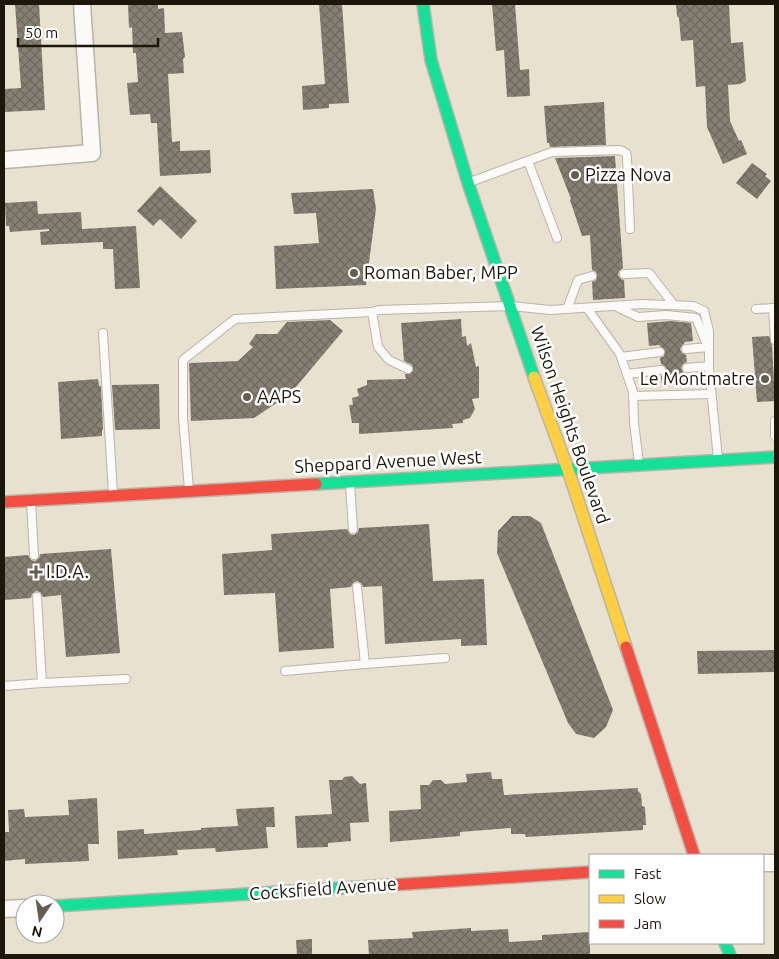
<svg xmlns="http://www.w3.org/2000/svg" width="779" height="959" font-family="Ubuntu,sans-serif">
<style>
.building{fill:url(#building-cross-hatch)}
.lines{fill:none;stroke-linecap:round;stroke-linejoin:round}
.lane-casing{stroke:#b9b4a7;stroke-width:10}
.street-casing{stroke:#b9b4a7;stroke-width:19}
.fast-casing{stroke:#b9b4a7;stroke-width:14}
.slow-casing{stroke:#b9b4a7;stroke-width:14}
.jam-casing{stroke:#b9b4a7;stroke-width:14}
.lane{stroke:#fcfaf8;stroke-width:8}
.street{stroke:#fcfaf8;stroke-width:16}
.fast{stroke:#16e098;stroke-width:11}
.slow{stroke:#ffcf43;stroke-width:11}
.jam{stroke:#f24e42;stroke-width:11}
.poi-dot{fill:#635e50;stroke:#fff;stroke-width:2}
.labels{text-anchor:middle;stroke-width:5;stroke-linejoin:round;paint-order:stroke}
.poi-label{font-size:18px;fill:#1c170b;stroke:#fff;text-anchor:start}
.street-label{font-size:18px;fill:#1c170b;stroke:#fff}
</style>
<defs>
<pattern id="building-cross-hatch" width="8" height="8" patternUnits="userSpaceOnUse" patternTransform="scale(1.25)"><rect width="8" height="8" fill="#868074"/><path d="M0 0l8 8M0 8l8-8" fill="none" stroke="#6d685d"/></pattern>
</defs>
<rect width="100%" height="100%" fill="#e8e1d0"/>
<!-- building -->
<g class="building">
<polygon points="15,4 39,4 45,110 4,112 4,89 21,88"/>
<polygon points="128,4 158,4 158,9 164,8 165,33 182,32 185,57 183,59 184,73 168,74 172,142 180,141 180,151 210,150 211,173 160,176 157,123 151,123 150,114 130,115 127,83 138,82 136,53 133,53 132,27 129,28"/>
<polygon points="319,4 342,4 349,103 329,104 329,108 303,110 302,86 325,84"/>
<polygon points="492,4 515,4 520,70 529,69 530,96 507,97 504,50 496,51"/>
<polygon points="676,4 729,4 731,43 743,42 746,81 740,84 728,85 730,121 739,141 741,140 747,154 723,164 707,127 705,86 696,87 693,40 681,41 679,18 677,16"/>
<polygon points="604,102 606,145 550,147 549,143 547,143 544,106"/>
<polygon points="615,156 623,268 619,271 618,275 621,279 624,280 625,298 593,300 592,282 596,280 597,275 596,272 592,270 590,235 582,236 570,200 571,199 555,158"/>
<polygon points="752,163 767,174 765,176 771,181 757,199 736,183"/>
<polygon points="160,186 197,221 181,239 160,219 153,226 137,211"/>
<polygon points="373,189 376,209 366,285 276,289 274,246 319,243 316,213 294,214 291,193"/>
<polygon points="37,201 38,214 81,212 82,229 136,226 140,288 115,289 113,249 103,249 103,242 41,245 40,232 49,231 49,229 10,232 9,226 6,226 5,203"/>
<polygon points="461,319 462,337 466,336 467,346 471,343 476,367 479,366 479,398 472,399 475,409 470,418 463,420 463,423 452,424 453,428 359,434 359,423 352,423 349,405 353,405 352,398 359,396 357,389 367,385 367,380 406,379 405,374 409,374 413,371 412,365 404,361 401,323"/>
<polygon points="330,320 343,331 290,394 254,418 191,421 189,363 238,361 253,347 249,344 256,334 277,334 287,322"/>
<polygon points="671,321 691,323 693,341 685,342 680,349 682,353 686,355 687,362 683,364 681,368 683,372 688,374 689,384 662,386 661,376 665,374 667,370 665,366 661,364 660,358 664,356 665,351 659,345 649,346 647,323"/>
<polygon points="769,336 772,345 775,401 757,402 752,337"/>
<polygon points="98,379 99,386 101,386 103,430 102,430 102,436 61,439 58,382"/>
<polygon points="159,384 160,429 115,430 112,385"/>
<polygon points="512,516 530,516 541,523 613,710 606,727 594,738 576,734 568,723 497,553 498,531"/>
<polygon points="429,524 433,581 484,579 487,645 461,646 461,639 385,644 382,586 363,587 361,583 357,581 353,583 351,587 330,589 334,648 279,652 275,593 224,595 222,554 272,550 271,534 347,529 350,534 354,535 358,532 359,528"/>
<polygon points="111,549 120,653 66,657 61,595 43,597 40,592 36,591 32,594 31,598 4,600 4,557 28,555 31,560 35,561 39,558 40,554"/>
<polygon points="775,650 775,672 698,674 697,651"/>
<polygon points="491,772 492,779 502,779 504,795 638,788 638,791 641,794 642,806 645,807 646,825 643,825 643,830 526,837 525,834 511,834 511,828 460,832 460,836 390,842 389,811 421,809 420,785 429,785 433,780 441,780 445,784 467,782 466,774"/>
<polygon points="352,776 360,784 366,783 369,822 350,823 351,841 328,843 328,847 297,848 295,816 332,814 329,780 342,780 344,777"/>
<polygon points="97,798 99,844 88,844 89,861 25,864 25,859 4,861 4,832 9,832 8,810 24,809 25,817 69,815 68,800"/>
<polygon points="274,807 275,827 266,827 268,848 216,852 215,848 177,850 178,855 118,859 117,831 144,829 144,834 201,830 201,828 238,826 236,809"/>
<polygon points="471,928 471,931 508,929 509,942 542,940 542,935 590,932 590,955 369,955 368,940 413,938 412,932"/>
<polygon points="312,939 312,955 297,955 296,940"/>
</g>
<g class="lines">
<!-- lane casing -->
<g class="lane-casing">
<g id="lane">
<polyline points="528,161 557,238"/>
<polyline points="470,182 552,152 620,150 626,153 627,157 630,229"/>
<polyline points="624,274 649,273 674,305"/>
<polyline points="617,307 638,317 666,315 696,318 708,347 686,349"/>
<polyline points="587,308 620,354 633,392 634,423 639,463"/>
<polyline points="773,308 775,340"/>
<polyline points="567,309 578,280 592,276"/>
<polyline points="756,309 775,308"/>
<polyline points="372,312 378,347 389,360 408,369"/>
<polyline points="103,333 113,493"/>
<polyline points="621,357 660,352"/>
<polyline points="687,368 709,366"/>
<polyline points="627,374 661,370"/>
<polyline points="633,396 711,394"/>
<polyline points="775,421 775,436"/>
<polyline points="350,484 353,529"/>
<polyline points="189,489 183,418 183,360 235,319 372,312 379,310 511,306 550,310 642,304 693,306 704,311 709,331 709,369 718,459"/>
<polyline points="31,502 34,555"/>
<polyline points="365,664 445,658"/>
<polyline points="285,671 365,664 357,587"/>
<polyline points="42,683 126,679"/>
<polyline points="4,686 42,683 37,597"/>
</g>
</g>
<!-- street casing -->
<g class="street-casing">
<g id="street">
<polyline points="4,160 92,153 82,4"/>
<polyline points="763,863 775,863"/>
<polyline points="4,909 25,908"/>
</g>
</g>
<!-- fast casing -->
<g class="fast-casing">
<g id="fast">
<polyline points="423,4 431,60 468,183 534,377"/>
<polyline points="316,484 775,457"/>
<polyline points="55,906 376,886"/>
<polyline points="725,943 730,955"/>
</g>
</g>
<!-- slow casing -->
<g class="slow-casing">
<polyline id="slow" points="534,377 568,470 626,647"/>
</g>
<!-- jam casing -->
<g class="jam-casing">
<g id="jam">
<polyline points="4,502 316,484"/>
<polyline points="626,647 694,855"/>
<polyline points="376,886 590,872"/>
</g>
</g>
<!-- lane -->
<use href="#lane" class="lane"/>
<!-- street -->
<use href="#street" class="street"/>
<!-- fast -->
<use href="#fast" class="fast"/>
<!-- slow -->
<use href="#slow" class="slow"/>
<!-- jam -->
<use href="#jam" class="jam"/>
</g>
<!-- markers -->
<g class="poi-dot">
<circle cx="575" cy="175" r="5"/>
<circle cx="354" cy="273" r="5"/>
<circle cx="765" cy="379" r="5"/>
<circle cx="247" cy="397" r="5"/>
<path d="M33.5 564.5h5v5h5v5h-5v5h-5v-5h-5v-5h5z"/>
</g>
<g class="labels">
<!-- poi labels -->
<g class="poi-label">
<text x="585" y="181">Pizza Nova</text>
<text x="364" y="279">Roman Baber, MPP</text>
<text x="755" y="385" text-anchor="end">Le Montmatre</text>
<text x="257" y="403">AAPS</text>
<text x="46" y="578">I.D.A.</text>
</g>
<!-- street labels -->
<g class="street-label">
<text transform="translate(570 425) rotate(71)" y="6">Wilson Heights Boulevard</text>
<text transform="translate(388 462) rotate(-3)" y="6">Sheppard Avenue West</text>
<text transform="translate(323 889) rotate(-4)" y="6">Cocksfield Avenue</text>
</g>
</g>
<!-- border -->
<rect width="779" height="959" fill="none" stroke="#1c170b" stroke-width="10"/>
<!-- legend -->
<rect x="589" y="854" width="175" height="90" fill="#ffffff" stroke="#a4a29d"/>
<rect x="599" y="870" width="25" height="8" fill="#16e098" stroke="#a4a29d"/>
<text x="634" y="879" font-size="15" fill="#1c170b">Fast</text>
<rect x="599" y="895" width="25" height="8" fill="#ffcf43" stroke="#a4a29d"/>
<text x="634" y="904" font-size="15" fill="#1c170b">Slow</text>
<rect x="599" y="920" width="25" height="8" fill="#f24e42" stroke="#a4a29d"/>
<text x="634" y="929" font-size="15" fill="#1c170b">Jam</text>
<!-- north arrow -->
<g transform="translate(40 919) rotate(193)"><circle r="24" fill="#ffffff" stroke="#a4a29d"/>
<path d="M0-4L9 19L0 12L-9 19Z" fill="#635e50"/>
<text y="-8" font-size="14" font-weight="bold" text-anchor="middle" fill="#1c170b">N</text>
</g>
<!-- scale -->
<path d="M18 38v8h140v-8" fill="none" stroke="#1c170b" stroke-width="2.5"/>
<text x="25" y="38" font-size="15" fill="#1c170b" stroke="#ffffff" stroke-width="4" paint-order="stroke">50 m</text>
</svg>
